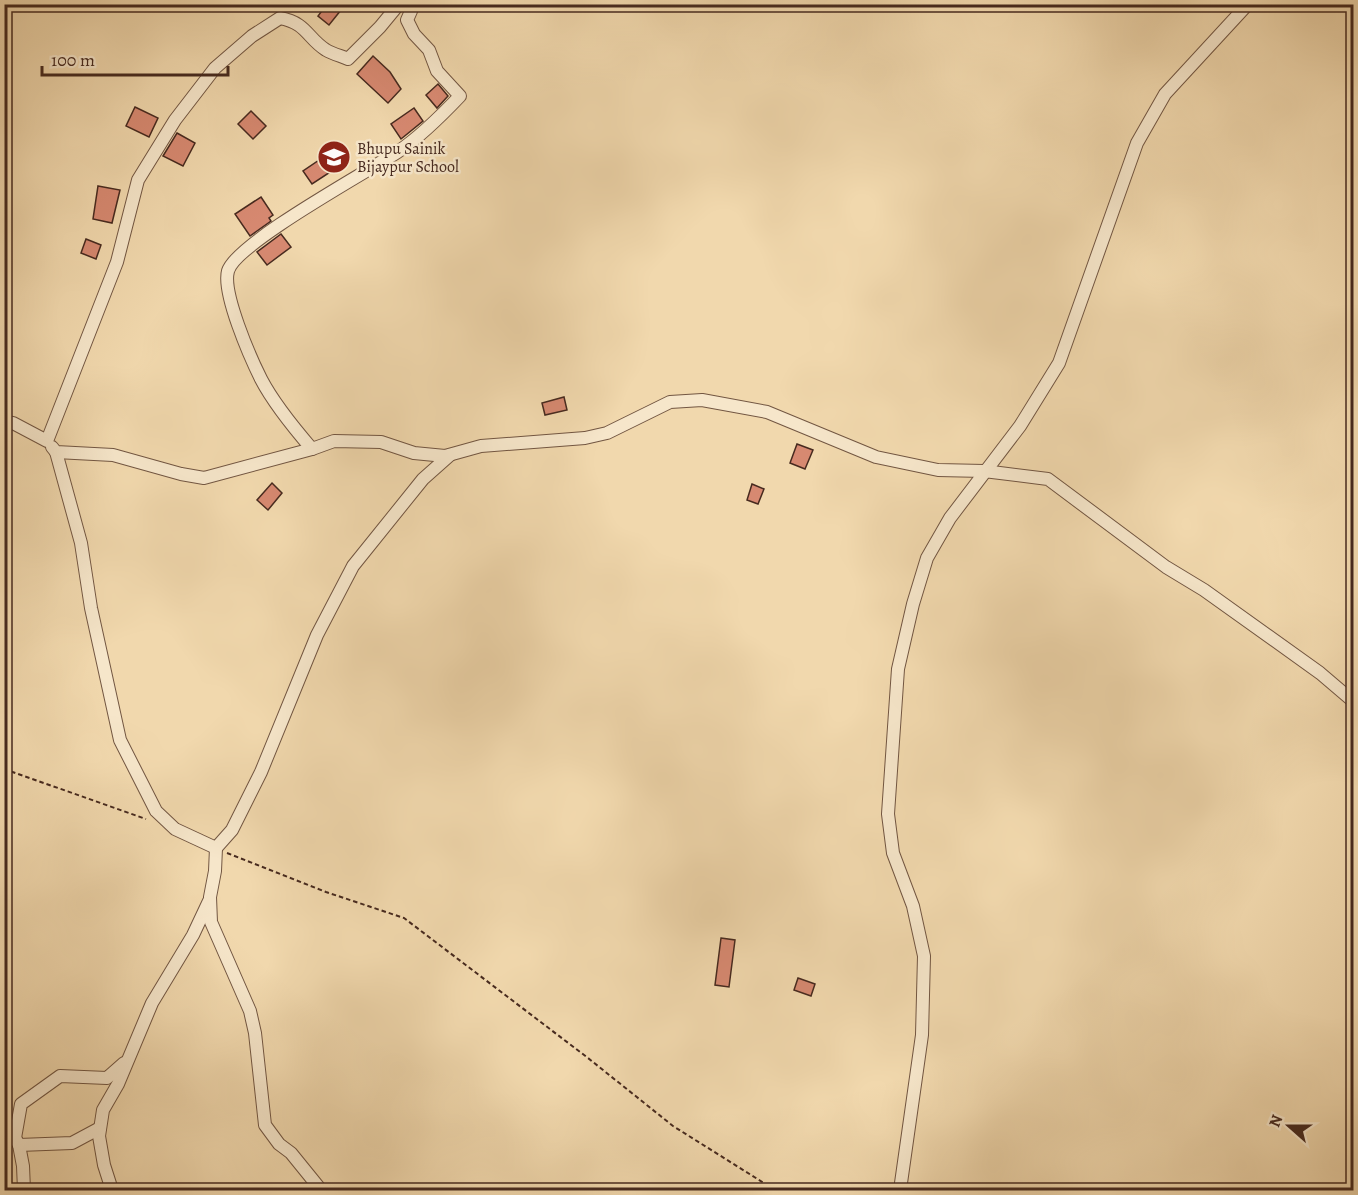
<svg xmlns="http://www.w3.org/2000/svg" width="1358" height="1195" font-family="Alegreya,serif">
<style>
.building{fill:#d78971;stroke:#472a1f;stroke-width:1.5}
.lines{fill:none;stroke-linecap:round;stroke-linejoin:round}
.minor-casing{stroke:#725642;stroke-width:14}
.path{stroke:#472a1f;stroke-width:2;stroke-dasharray:4.5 3;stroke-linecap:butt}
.minor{stroke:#f6e6ca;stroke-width:12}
.labels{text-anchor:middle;stroke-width:5;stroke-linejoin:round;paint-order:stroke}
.poi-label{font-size:16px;fill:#472a1f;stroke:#f6e6ca;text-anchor:start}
</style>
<rect width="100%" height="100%" fill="#f1d8ad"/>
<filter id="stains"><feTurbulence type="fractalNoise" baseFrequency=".00333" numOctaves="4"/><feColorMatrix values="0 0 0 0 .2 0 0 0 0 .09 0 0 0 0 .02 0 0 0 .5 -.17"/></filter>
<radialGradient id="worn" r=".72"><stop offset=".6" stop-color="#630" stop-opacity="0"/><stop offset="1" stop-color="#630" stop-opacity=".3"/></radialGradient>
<!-- building -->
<g class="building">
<polygon points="327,4 334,4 341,10 329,25 318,16"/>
<polygon points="373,56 390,72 401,89 388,103 357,74"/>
<polygon points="438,84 448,96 437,108 426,95"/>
<polygon points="135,107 158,118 149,137 126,126"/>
<polygon points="414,108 423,121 401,139 391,124"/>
<polygon points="251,111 266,126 253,139 238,124"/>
<polygon points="177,133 195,143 183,166 163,156"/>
<polygon points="337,148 347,161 312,184 303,171"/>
<polygon points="98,186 120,190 112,223 93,219"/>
<polygon points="261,197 273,215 269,218 271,221 250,236 235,214"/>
<polygon points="281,234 291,247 267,265 257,252"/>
<polygon points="86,239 101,245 96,259 81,253"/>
<polygon points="564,397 567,410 545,415 542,403"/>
<polygon points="797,444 813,450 805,469 790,463"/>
<polygon points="272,483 282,493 268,510 257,500"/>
<polygon points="752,484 764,489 758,504 747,500"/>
<polygon points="721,938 735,940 729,987 715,985"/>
<polygon points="798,978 815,984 811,996 794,990"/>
</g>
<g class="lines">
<!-- minor casing -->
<g class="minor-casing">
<g id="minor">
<path d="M408,4L411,11L407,20L414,34L429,50L437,71L460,96C441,116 421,136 399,151C369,171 236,243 228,271C222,293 250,357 261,379C274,404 293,427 312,449L334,441L381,442L414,453L445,456L481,446L585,438L607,433L670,402L702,400L767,412L876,457L938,470L984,471L1048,479L1166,567L1204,590L1320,673L1354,702"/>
<path d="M4,421L13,423L47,441L117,262L138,180L175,120L215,68L252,36L280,18C307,23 307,38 326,50C333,54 341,56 348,59L380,27L399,4"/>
<polyline points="52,447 56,452 113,455 181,474 204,478 312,449"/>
<polyline points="56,452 81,543 91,608 120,740 156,811 175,829 216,848 232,830 261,772 317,635 353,566 423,479 450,455"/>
<polyline points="216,848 215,871 210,897 211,922 250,1011 255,1033 265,1125 279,1144 291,1153 321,1190"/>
<polyline points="4,1137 15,1138 19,1145 72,1143 100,1128"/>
<polyline points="15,1138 21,1104 60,1076 107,1078 124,1063"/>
<polyline points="19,1145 23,1166 24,1190"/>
<polyline points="112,1190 104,1165 99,1136 103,1110 118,1084 152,1003 193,935 209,901"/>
<polyline points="900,1190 922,1035 924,956 913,906 893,853 888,814 898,669 913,604 927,558 950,518 1020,426 1059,363 1137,143 1165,94 1248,4"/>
</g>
</g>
<!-- path -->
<g class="path">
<polyline points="4,769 146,819"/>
<polyline points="227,853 326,892 404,918 588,1058 673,1126 775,1190"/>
</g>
<!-- minor -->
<use href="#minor" class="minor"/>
</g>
<!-- icons -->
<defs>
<g id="school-disc" transform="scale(1.725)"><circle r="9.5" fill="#8f2418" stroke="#f6e6ca"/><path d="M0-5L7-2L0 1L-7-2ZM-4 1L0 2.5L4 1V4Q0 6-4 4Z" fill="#fff"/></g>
</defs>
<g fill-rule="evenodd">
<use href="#school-disc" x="334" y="157"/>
</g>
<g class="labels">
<!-- poi labels -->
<g class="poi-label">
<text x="357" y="154">Bhupu Sainik<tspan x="357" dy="18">Bijaypur School</tspan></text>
</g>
</g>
<!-- margin -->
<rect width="1358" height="1195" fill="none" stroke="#f1d8ad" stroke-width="24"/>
<rect x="6" y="6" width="1346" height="1183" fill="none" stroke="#472a1f" stroke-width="3"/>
<rect x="12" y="12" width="1334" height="1171" fill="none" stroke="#472a1f" stroke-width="1.5"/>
<!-- north arrow -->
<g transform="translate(1289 1126) rotate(291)" stroke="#f6e6ca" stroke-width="4.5" paint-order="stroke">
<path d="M0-4.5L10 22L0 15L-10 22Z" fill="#472a1f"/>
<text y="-9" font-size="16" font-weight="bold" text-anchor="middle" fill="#472a1f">N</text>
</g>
<!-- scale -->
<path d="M42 66v9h186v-9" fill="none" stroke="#472a1f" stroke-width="3"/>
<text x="51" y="66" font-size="18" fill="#472a1f" stroke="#f6e6ca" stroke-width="4.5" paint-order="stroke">100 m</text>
<rect width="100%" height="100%" filter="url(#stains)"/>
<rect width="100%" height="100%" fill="url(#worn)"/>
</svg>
